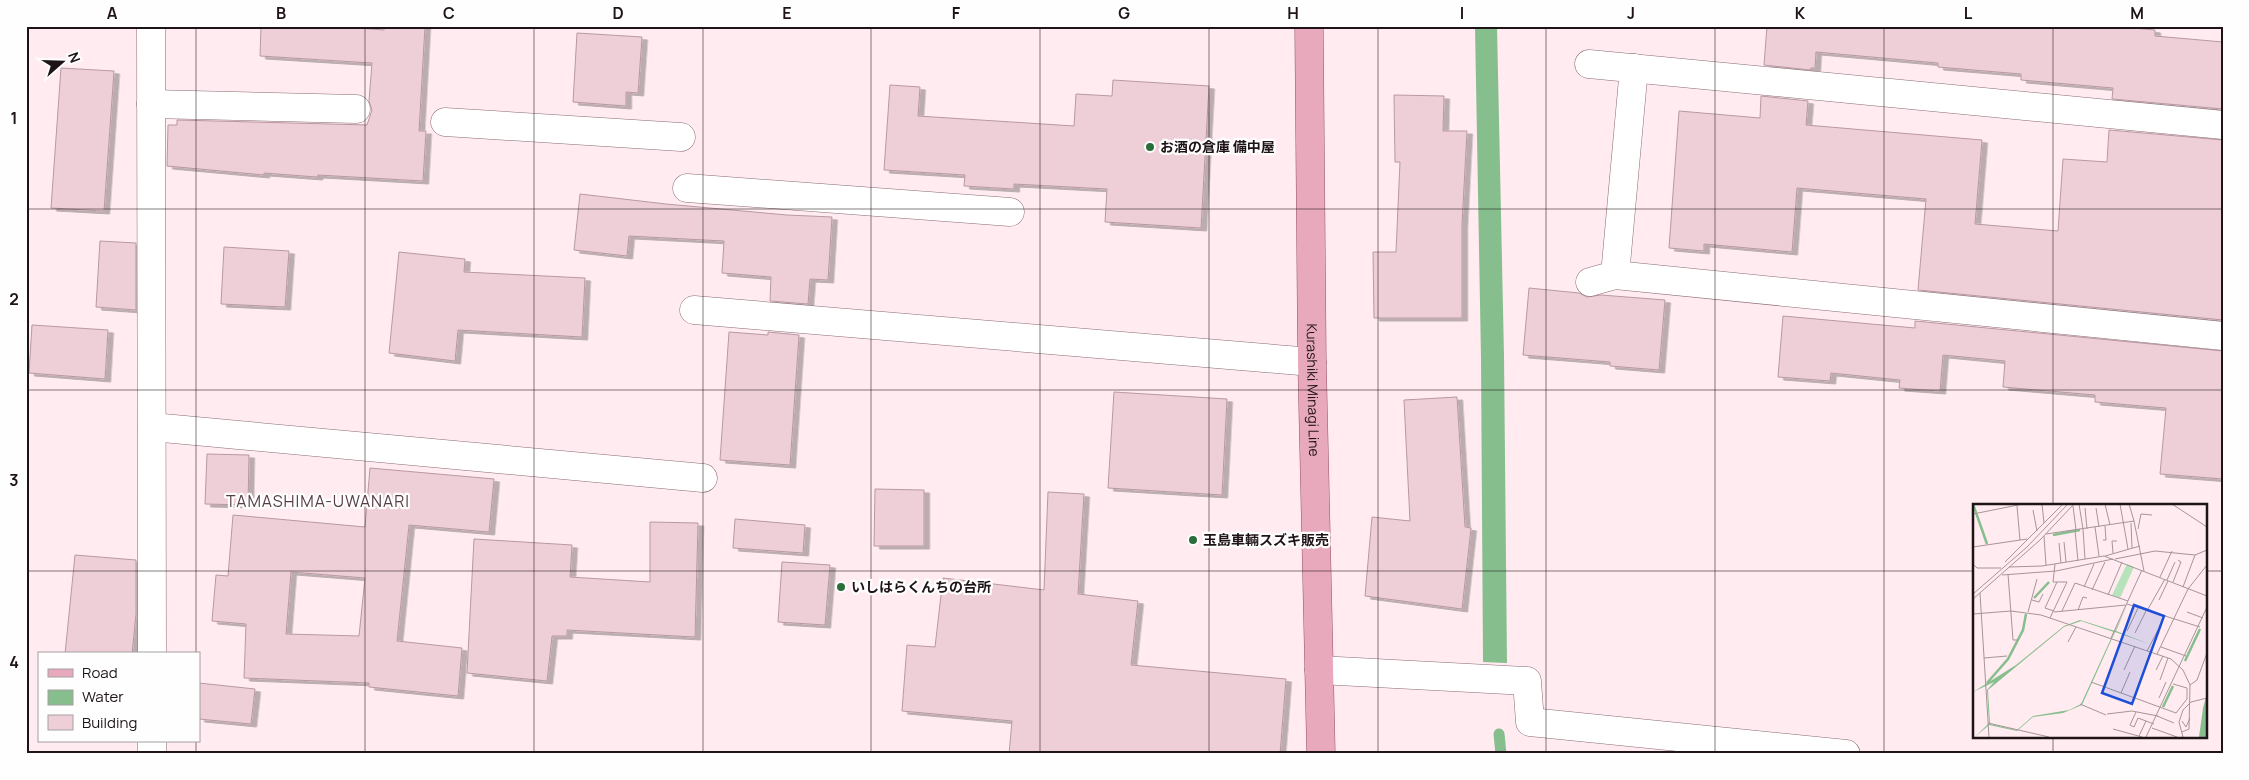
<svg xmlns="http://www.w3.org/2000/svg" width="2249" height="780" font-family="Manrope,'Noto Sans JP',sans-serif">
<style>
.water{fill:#87be8e}
.lines{fill:none;stroke-linecap:round;stroke-linejoin:round}
.stream{stroke:#87be8e;stroke-width:11}
.building{fill:#efcfd7;stroke:#b899a1;fill-rule:evenodd;filter:url(#shadow)}
.street-casing{stroke:#896c73;stroke-width:29}
.primary-casing{stroke:#974f65;stroke-width:29}
.street{stroke:#fff;stroke-width:28}
.primary{stroke:#e8a9bc;stroke-width:28}
.grid{fill:none;stroke:#1e1316;stroke-width:1;stroke-opacity:0.55}
.poi-dot{fill:#2a6d38;stroke:#fefefe;stroke-width:2}
.labels{text-anchor:middle;stroke-width:4.5;stroke-linejoin:round;paint-order:stroke}
.poi-label{font-size:14px;font-weight:bold;fill:#1e1316;stroke:#fefefe;text-anchor:start}
.street-label{font-size:14px;fill:#1e1316;stroke:#fefefe}
.quarter-label{font-size:16px;letter-spacing:1px;fill:#573d44;stroke:#fefefe}
.inset-river{fill:none;stroke:#87be8e;stroke-width:2.5}
.inset-road{fill:none;stroke:#a59599;stroke-width:1}
.view{fill:#1d4ed8;fill-opacity:0.15;stroke:#1d4ed8;stroke-width:2.5}
.inset-edge{fill:none;stroke:#1e1316;stroke-width:2.5}
.neatline{fill:none;stroke:#1e1316;stroke-width:2}
.grid-label{font-size:16px;text-anchor:middle;font-weight:bold;fill:#1e1316}
</style>
<defs>
<filter id="shadow"><feDropShadow dx="5.5" dy="3" stdDeviation="0" flood-color="#0004"/></filter>
</defs>
<rect width="100%" height="100%" fill="#ffebf0"/>
<!-- water -->
<polygon class="water" points="1475,26 1497,26 1504,356 1507,663 1483,662 1481,358"/>
<g class="lines">
<!-- stream -->
<polyline class="stream" points="1499,734 1501,754"/>
</g>
<!-- building -->
<g class="building">
<polygon points="261,26 330,26 384,30 384,26 425,26 419,131 426,131 423,181 318,175 317,177 264,173 264,175 167,166 168,125 177,125 177,120 367,125 372,110 369,101 372,63 260,56"/>
<polygon points="1767,26 2111,26 2155,30 2155,36 2223,42 2223,109 2112,99 2113,88 2021,80 2021,74 1938,67 1938,63 1816,52 1815,68 1811,68 1810,70 1764,65"/>
<polygon points="577,33 642,37 638,93 626,92 626,106 573,102"/>
<polygon points="61,68 114,71 104,211 51,208"/>
<polygon points="1113,80 1209,86 1201,228 1105,222 1107,189 1014,184 1014,189 964,186 965,175 884,170 890,85 920,87 918,116 1074,126 1076,94 1112,96"/>
<polygon points="1394,95 1444,96 1443,131 1467,131 1462,224 1462,318 1374,318 1373,252 1396,252 1400,162 1395,162"/>
<polygon points="1761,96 1808,101 1806,125 1982,140 1975,224 2058,231 2063,159 2107,162 2109,130 2223,140 2223,320 1918,290 1926,199 1797,188 1792,252 1704,244 1704,251 1669,248 1679,111 1760,118"/>
<polygon points="580,194 666,204 787,215 832,217 828,280 810,279 808,304 770,301 771,277 722,273 724,241 629,236 627,256 574,250"/>
<polygon points="100,241 136,243 136,310 96,307"/>
<polygon points="224,247 289,251 285,307 221,304"/>
<polygon points="399,252 465,259 464,272 585,278 582,337 458,330 455,361 389,353"/>
<polygon points="1529,288 1579,293 1587,297 1601,295 1665,300 1659,370 1610,366 1610,362 1523,355"/>
<polygon points="1783,316 1915,328 1915,321 2223,351 2223,479 2160,474 2166,408 2095,402 2095,395 2003,387 2005,361 1943,355 1940,391 1899,388 1900,380 1831,373 1830,381 1778,377"/>
<polygon points="32,325 108,330 105,379 29,373"/>
<polygon points="729,332 768,335 768,332 799,335 790,465 720,460"/>
<polygon points="1114,392 1227,399 1222,495 1108,488"/>
<polygon points="1457,397 1465,527 1471,528 1462,609 1365,596 1372,517 1410,521 1404,400"/>
<polygon points="207,454 249,455 248,505 205,504"/>
<path d="M370,468L494,479L489,532L409,525L397,641L462,648L458,696L369,687V683L244,678L246,624L212,621L216,575L228,576L233,515L365,527ZM291,572L365,578L359,636L286,634Z"/>
<polygon points="875,489 924,490 924,546 874,546"/>
<polygon points="1048,492 1084,494 1078,594 1138,601 1131,665 1286,679 1280,754 1009,754 1012,721 902,711 907,645 935,647 943,578 1044,590"/>
<polygon points="735,519 805,525 803,553 733,548"/>
<polygon points="650,522 698,523 695,637 567,630 567,636 552,636 547,681 467,673 474,539 572,545 570,577 650,582"/>
<polygon points="75,555 136,560 136,614 132,654 65,654"/>
<polygon points="782,562 830,565 825,625 778,622"/>
<polygon points="199,683 255,689 251,724 199,719"/>
</g>
<g class="lines">
<!-- street casing -->
<g class="street-casing">
<g id="street">
<polyline points="151,26 152,654"/>
<polyline points="1589,64 2223,125"/>
<polyline points="151,104 356,109"/>
<polyline points="445,122 681,137"/>
<polyline points="687,188 1010,212"/>
<polyline points="1615,275 2223,336"/>
<polyline points="1590,282 1615,275 1634,68"/>
<polyline points="694,310 1312,362"/>
<polyline points="152,427 703,478"/>
<polyline points="1319,670 1527,681 1530,722 1846,754"/>
<polyline points="152,741 152,754"/>
</g>
</g>
<!-- primary casing -->
<g class="primary-casing">
<g id="primary">
<path id="s1" d="M1309,26L1312,362L1321,754"/>
</g>
</g>
<!-- street -->
<use href="#street" class="street"/>
<!-- primary -->
<use href="#primary" class="primary"/>
</g>
<!-- grid -->
<path class="grid" d="M196,26V654M365,26V754M534,26V754M703,26V754M871,26V754M1040,26V754M1209,26V754M1378,26V754M1546,26V754M1715,26V754M1884,26V754M2053,26V505M26,209H2223M26,390H2223M26,571H1974M2205,571H2223M2053,736V754M196,741V754"/>
<!-- markers -->
<g class="poi-dot">
<circle cx="1150" cy="147" r="5"/>
<circle cx="1193" cy="540" r="5"/>
<circle cx="841" cy="587" r="5"/>
</g>
<g class="labels">
<!-- poi labels -->
<g class="poi-label">
<text x="1160" y="152">お酒の倉庫 備中屋</text>
<text x="1203" y="545">玉島車輛スズキ販売</text>
<text x="851" y="592">いしはらくんちの台所</text>
</g>
<!-- street labels -->
<g class="street-label">
<text dy="5" stroke="none"><textPath href="#s1" startOffset="364">Kurashiki Minagi Line</textPath></text>
</g>
<!-- quarter labels -->
<g class="quarter-label">
<text x="318" y="507">TAMASHIMA-UWANARI</text>
</g>
</g>
<!-- overview -->
<g transform="translate(1973 504)">
<rect width="234" height="234" fill="#ffebf0"/>
<path d="M154,60L161,63L147,94L139,91Z" fill="#b7e3bc"/>
<path d="M154,101L143,127L176,140L142,128L109,201L90,209L60,213L44,227L16,221L2,233L16,219L14,186L21,178L0,188L43,161L91,122L107,116L142,127ZM108,117L141,128L108,200L96,206L60,212L44,226L17,220L15,186L91,123ZM234,189V233H226L230,204Z" fill="#87be8e" fill-rule="evenodd"/>
<path class="inset-river" d="M0,0L14,40M80,31L107,26M61,94L76,78M212,157L227,125M14,179L35,155L50,126L53,110M190,203L200,182"/>
<path class="inset-road" d="M69,0L71,19M106,0L110,25M132,0L137,21M147,0L155,45M156,0L161,17M199,0L234,23M44,2L47,36M100,2L103,26M112,4L114,25M123,4L126,23M60,6L64,27M0,10L50,0M158,19L159,44M122,23L126,52M110,25L112,55M165,25L168,10L179,11M102,26L105,57M73,30L161,17L171,67M71,32L73,61M130,36H133L132,22M91,38L93,58M86,39L88,59M0,43L54,35M140,49L139,37H144M132,52L167,42M142,55L182,47L222,51L234,46M32,58L90,0M0,60L4,64H28M36,63L69,62L131,52L234,92M35,70L40,136H45M29,71L83,67L140,55M187,73L199,47M194,76L202,58M200,78L208,58L205,56M111,83L121,60M210,83L222,51M119,86L132,58M7,89L16,233M0,90L54,43L95,0M135,91L149,58M0,95L67,36L101,0M59,96L66,98L70,90M186,96L195,77M154,100L227,123M175,105L192,75M105,106L110,93L114,94M81,107L72,104L84,78M89,107L102,79L155,97M55,108L64,75M81,108L153,101M214,108L230,114M0,110L38,107L68,111L198,155L210,166L217,181L216,225L209,228M77,114L94,78H80L82,60M154,127L166,102M162,129L174,105M138,134L169,66M95,138L103,123M188,143L213,152M174,147L185,126M184,150L215,85L234,61M11,154L34,152M151,166L162,142M183,166L190,152M187,176L195,154M118,178L203,209L214,195V184L200,180M217,181L224,176L234,149M148,189L157,168M186,194L193,178M107,200L133,211M163,208L157,221L161,223L165,214L181,220M134,210L159,207L185,212M184,212L201,219M209,217L213,223L217,214M15,219L76,233M179,224L204,233M140,225L169,233M166,232L173,217M173,233L234,103M210,233L206,218L210,206L218,198L234,194"/>
<path class="view" d="M161,101L191,112L159,200L129,189Z"/>
<rect width="234" height="234" class="inset-edge"/>
</g>
<!-- border -->
<rect width="2249" height="780" fill="none" stroke="#fefefe" stroke-width="55"/>
<!-- legend -->
<rect x="38" y="652" width="162" height="90" fill="#fefefe" stroke="#a4a0a1"/>
<rect x="48" y="669" width="25" height="8" fill="#e8a9bc" stroke="#a4a0a1"/>
<text x="82" y="678" font-size="15" fill="#1e1316">Road</text>
<rect x="48" y="690" width="25" height="15" fill="#87be8e" stroke="#a4a0a1"/>
<text x="82" y="702" font-size="15" fill="#1e1316">Water</text>
<rect x="48" y="715" width="25" height="15" fill="#efcfd7" stroke="#a4a0a1"/>
<text x="82" y="728" font-size="15" fill="#1e1316">Building</text>
<!-- north arrow -->
<g transform="translate(62 62) rotate(70)" stroke="#fefefe" stroke-width="4" paint-order="stroke">
<path d="M0-4L9 19L0 12L-9 19Z" fill="#1e1316"/>
<text y="-8" font-size="14" font-weight="bold" text-anchor="middle" fill="#1e1316">N</text>
</g>
<rect x="28" y="28" width="2194" height="724" class="neatline"/>
<g class="grid-label">
<text x="112" y="19">A</text>
<text x="281" y="19">B</text>
<text x="449" y="19">C</text>
<text x="618" y="19">D</text>
<text x="787" y="19">E</text>
<text x="956" y="19">F</text>
<text x="1124" y="19">G</text>
<text x="1293" y="19">H</text>
<text x="1462" y="19">I</text>
<text x="1631" y="19">J</text>
<text x="1800" y="19">K</text>
<text x="1968" y="19">L</text>
<text x="2137" y="19">M</text>
<text x="14" y="124">1</text>
<text x="14" y="305">2</text>
<text x="14" y="486">3</text>
<text x="14" y="668">4</text>
</g>
</svg>
